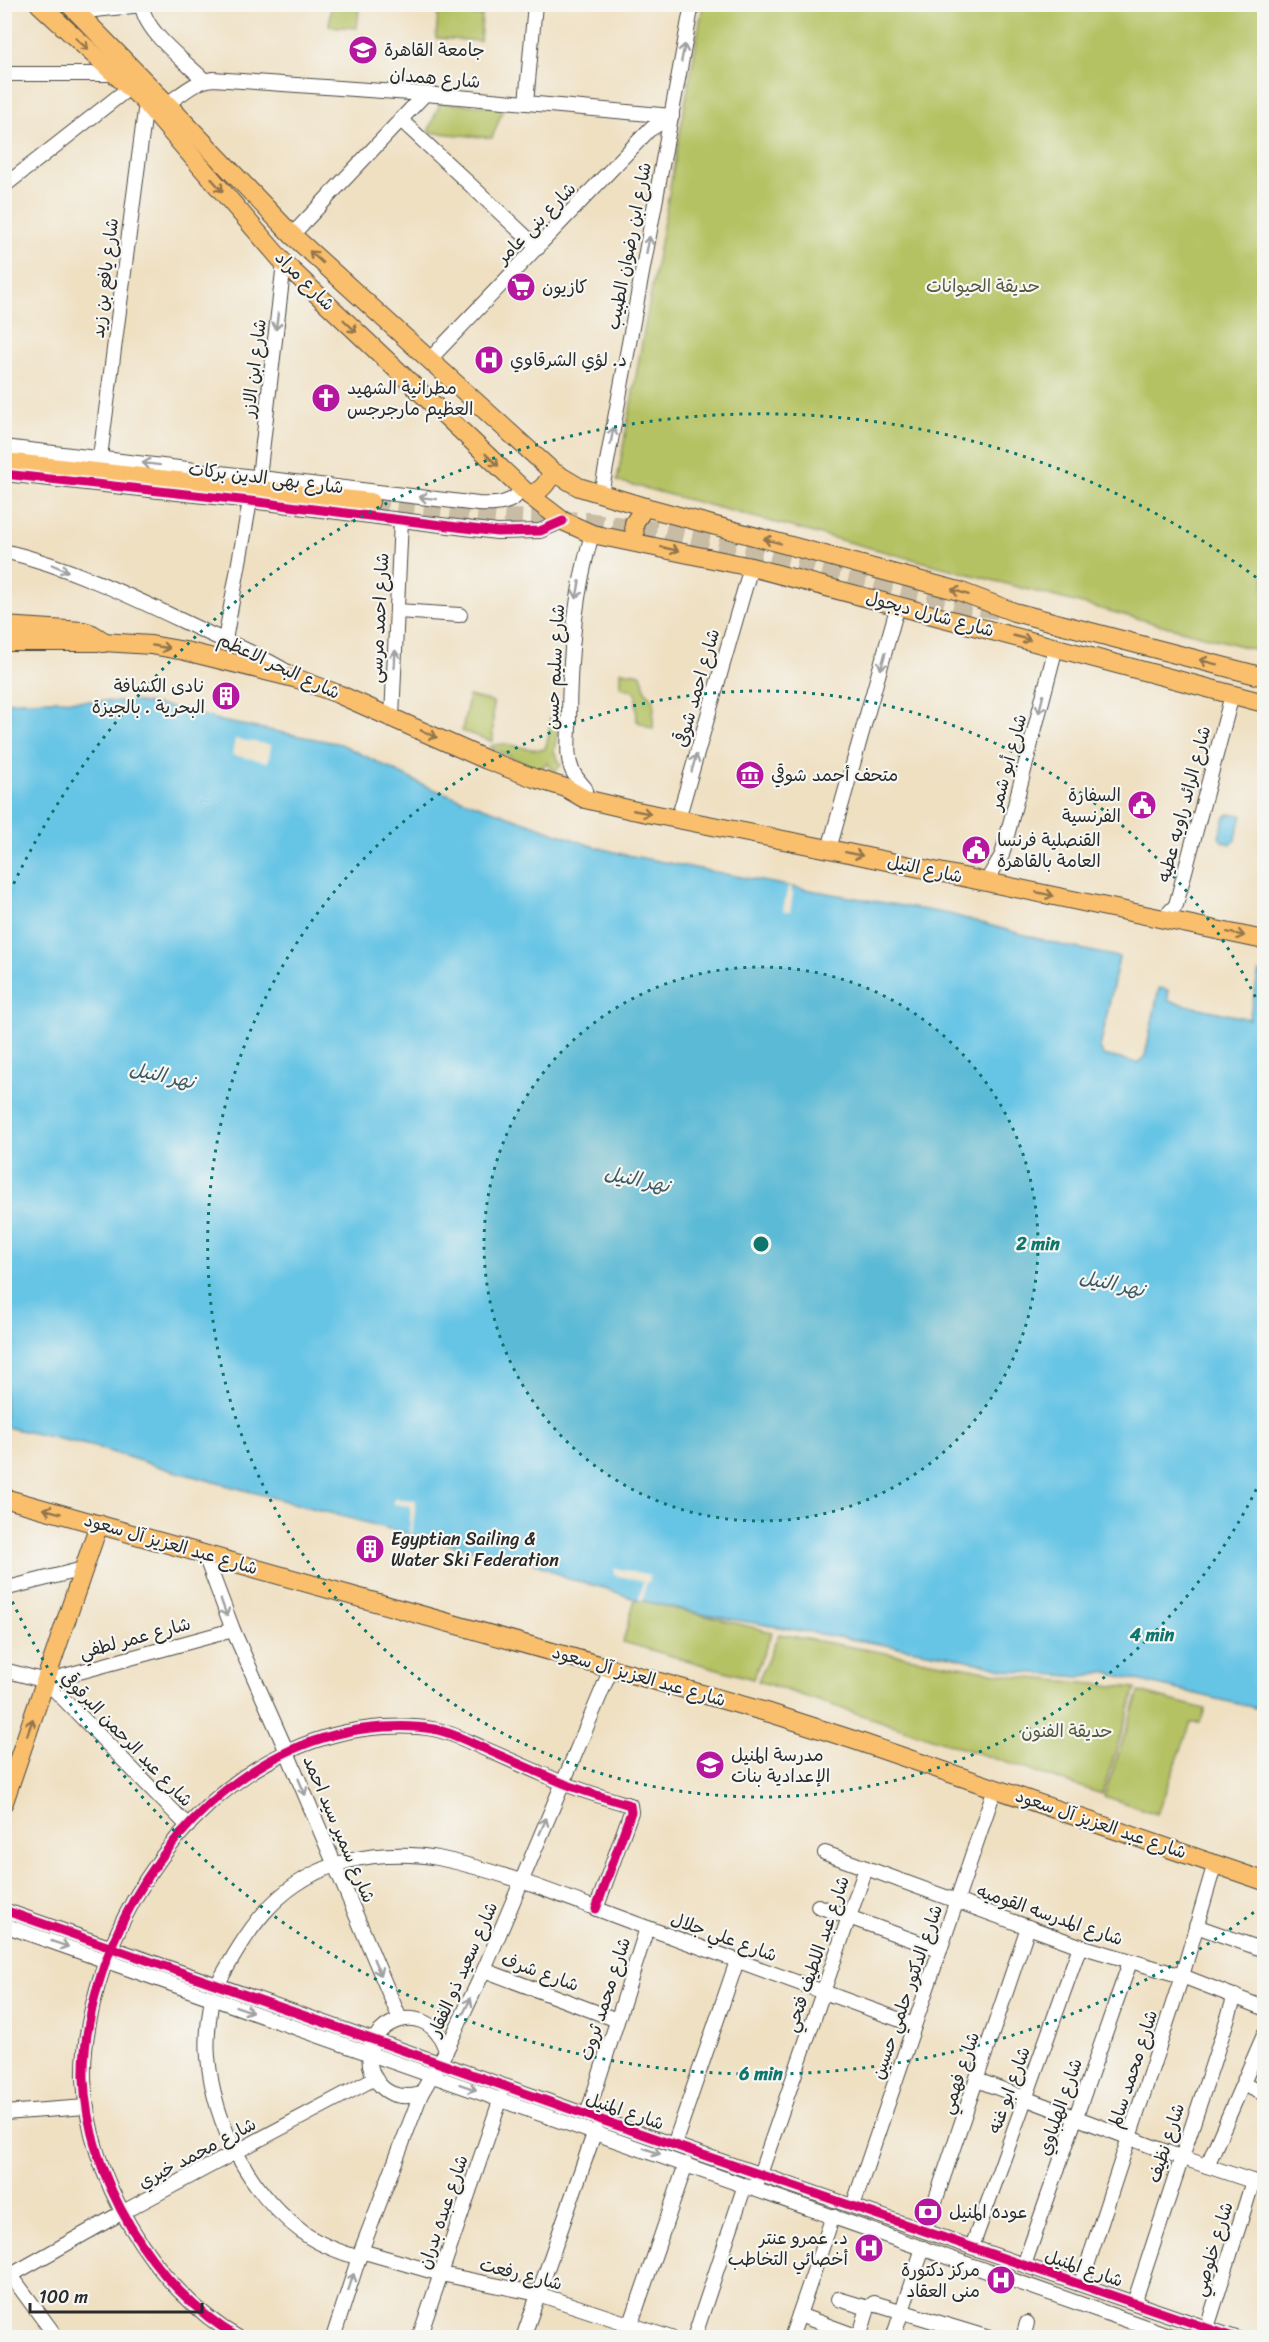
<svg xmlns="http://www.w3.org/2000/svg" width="1269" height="2342" font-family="Sriracha,'Playpen Sans Arabic',sans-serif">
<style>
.green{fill:#b5c264;stroke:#707648;stroke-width:1.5}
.water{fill:#66c4e5;stroke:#487888;stroke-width:1.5}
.pier{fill:#efe0c2}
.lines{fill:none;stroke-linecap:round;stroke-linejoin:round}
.major-tunnel{stroke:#c8bca4;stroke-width:18;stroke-dasharray:18 9;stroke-linecap:butt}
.minor-casing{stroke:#484642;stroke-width:16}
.major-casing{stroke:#484642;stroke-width:20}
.highway-casing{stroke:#484642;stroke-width:22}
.minor{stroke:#fff;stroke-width:14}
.major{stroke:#f9bf6d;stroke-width:18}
.highway{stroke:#f9bf6d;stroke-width:20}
.cycleway-casing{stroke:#f6f6f2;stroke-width:13}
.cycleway{stroke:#d6006c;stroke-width:9}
.oneway{stroke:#92754c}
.oneway2{stroke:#a0a0a0}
.ring{fill:none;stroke:#0f766e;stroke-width:3;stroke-dasharray:3 6}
.labels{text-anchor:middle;stroke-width:4.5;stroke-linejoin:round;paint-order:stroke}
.poi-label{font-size:18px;fill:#2b2b2b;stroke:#f6f6f2;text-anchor:start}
.street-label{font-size:18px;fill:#2b2b2b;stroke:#f6f6f2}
.park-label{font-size:18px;fill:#54583c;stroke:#f6f6f2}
.water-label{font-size:20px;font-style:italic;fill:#3d5963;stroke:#f6f6f2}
.centre{fill:#0f766e;stroke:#f6f6f2;stroke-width:3}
.ring-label{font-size:18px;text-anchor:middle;font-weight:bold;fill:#0f766e;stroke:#f6f6f2;stroke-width:4.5;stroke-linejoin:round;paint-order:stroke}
</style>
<rect width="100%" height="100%" fill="#f6f6f2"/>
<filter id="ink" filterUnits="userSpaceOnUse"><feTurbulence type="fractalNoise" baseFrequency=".0167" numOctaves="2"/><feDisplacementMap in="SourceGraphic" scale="12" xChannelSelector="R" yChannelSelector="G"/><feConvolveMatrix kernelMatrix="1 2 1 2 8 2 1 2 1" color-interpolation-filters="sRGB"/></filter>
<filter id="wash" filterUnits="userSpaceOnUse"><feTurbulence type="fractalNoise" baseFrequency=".008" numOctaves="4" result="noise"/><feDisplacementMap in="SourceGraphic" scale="24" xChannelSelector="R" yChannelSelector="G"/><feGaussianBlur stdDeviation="1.35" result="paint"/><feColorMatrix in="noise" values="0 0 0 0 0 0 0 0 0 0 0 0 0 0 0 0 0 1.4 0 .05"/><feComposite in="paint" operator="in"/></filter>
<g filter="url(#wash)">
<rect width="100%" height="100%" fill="#efe0c2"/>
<!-- green -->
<g class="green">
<path d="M382,5H418C406,14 394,13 382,5Z"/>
<polygon points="703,5 1264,5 1264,652 617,481"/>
<polygon points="331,6 359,8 357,28 329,26"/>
<polygon points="438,13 482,16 480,41 436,38"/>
<polygon points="440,103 504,107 492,138 428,132"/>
<polygon points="621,671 641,674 646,692 654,700 653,729 637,721 636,692 621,687"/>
<polygon points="469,696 493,702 493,742 462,731"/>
<path d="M550,718L559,722L554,752L561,765L555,772L547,763L539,770L489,747C511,738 523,753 545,749L549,735Z"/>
<polygon points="635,1599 772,1632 753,1679 623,1642"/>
<polygon points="779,1634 1020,1677 1136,1688 1102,1794 758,1681"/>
<polygon points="1139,1692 1205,1709 1200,1723 1191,1723 1157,1814 1104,1796"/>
</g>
<!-- water -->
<g class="water">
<polygon points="49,700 138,702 183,709 221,721 341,744 425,786 589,845 622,854 798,888 949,914 1061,945 1119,957 1100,1048 1103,1055 1138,1063 1145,1056 1159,988 1168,990 1168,1001 1249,1019 1259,972 1264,974 1264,1710 1103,1672 1080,1677 1011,1671 951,1656 707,1615 635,1599 604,1588 569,1579 530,1561 442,1543 170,1470 91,1446 5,1427 4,702"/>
<polygon points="1229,814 1242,815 1235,841 1230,844 1223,842 1219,837 1225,817"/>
</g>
<!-- pier -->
<g class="pier">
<polygon points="235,739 271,745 268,762 232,755"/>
<polygon points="788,886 792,887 791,892 793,893 790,912 783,911"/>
<polygon points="394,1499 416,1500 412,1535 409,1534 411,1506 394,1504"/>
<polygon points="615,1568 650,1575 649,1582 646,1582 643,1601 639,1600 643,1581 614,1575"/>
</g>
</g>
<g filter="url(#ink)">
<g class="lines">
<!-- major-tunnel -->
<polyline class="major-tunnel" points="370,502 511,518 586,521 664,531 958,604 1003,611"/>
<!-- minor casing -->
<g class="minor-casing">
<g id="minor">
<path d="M142,4C143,31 185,61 204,80"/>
<polyline points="76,12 142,5"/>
<polyline points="4,74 114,74"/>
<polyline points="526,103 535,4"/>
<path d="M167,104C182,94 195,81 213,79L425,94L672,116"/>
<polyline points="402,121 538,248"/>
<polyline points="4,186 129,88"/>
<polyline points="292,235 425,94"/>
<polyline points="430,359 649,130 672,116"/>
<path d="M4,447L478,504C494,505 514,505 522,488"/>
<polyline points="100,457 146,103"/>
<polyline points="4,474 250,501 497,532 540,531 563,521"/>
<polyline points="259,477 284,263"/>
<polyline points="601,494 692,4"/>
<path d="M4,551C76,568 144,603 210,634C237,646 264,657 289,673"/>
<polyline points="397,611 460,615"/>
<polyline points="225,640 250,501"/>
<polyline points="392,717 401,520"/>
<path d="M585,799V788C580,782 575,777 572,770C566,756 569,739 569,724C569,660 574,596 592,534"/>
<polyline points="678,819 751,567"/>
<polyline points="829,849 898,605"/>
<polyline points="986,882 1002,855 1056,647"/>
<polyline points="1163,919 1176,905 1232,695"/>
<polyline points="204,1553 233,1630 287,1752 400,2019"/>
<polyline points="4,1589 83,1569"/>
<polyline points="4,1670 46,1681 188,1826"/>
<polyline points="46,1681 233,1630"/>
<polyline points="825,1853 1080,1946 1182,1976 1264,2008"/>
<polyline points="818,1906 940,1950"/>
<polyline points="4,1910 587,2115 1236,2338"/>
<polyline points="4,1925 1177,2338"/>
<polyline points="1196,1926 1264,1950"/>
<polyline points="484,1970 617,2020"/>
<path d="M217,1985C247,1932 273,1886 335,1865C366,1854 406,1852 438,1858C506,1872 572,1900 637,1924C729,1958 821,1992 914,2025"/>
<path d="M212,1998C209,2017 206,2037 208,2057C214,2125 249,2193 305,2234C320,2245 340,2252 359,2258"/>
<polyline points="977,2080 1180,2157 1264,2185"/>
<polyline points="1243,2084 1264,2094"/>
<path d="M421,2094C406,2098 390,2097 379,2084C341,2033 426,1985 446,2051"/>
<polyline points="4,2113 86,2107"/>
<polyline points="587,2115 647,1928"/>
<polyline points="674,2145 737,1961"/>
<polyline points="1207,2166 1264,2035"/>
<polyline points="757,2183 866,1868"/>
<polyline points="853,2206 995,1788"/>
<polyline points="925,2231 1028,1927"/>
<polyline points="972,2247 1080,1946"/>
<polyline points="361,2251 441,2274 538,2294 671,2338"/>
<polyline points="1024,2265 1130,1962"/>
<polyline points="4,2266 57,2338"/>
<polyline points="4,2279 123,2212 375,2078"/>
<polyline points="1081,2284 1182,1976 1215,1863"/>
<polyline points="838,2299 868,2308"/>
<polyline points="1134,2303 1235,1996"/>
<polyline points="799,2315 859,2337"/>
<polyline points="1207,2328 1253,2181"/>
<path d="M239,2338C153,2289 87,2176 84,2078C83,2039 92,2002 104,1966C146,1845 250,1735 384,1727C400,1726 417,1726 433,1729C451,1732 467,1741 483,1748C508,1759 533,1770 558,1781C581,1791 606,1798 630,1805L631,1812L596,1909"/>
<polyline points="333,2338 361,2251 421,2094 446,2051 484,1970 611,1669"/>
<polyline points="419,2338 501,2098"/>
<polyline points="523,2338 595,2131"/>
<polyline points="626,2338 686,2164"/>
<polyline points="694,2338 745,2185"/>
<polyline points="791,2338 833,2216"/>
<polyline points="859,2338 868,2308 874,2303 989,2338"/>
<polyline points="893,2338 923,2248"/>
<polyline points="1023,2338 1027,2323"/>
</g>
</g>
<!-- major casing -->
<g class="major-casing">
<g id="major">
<polyline points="39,4 146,103 284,263 529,495 563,521 592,534 751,567 1264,703"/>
<polyline points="69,4 167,104 292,235 552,471 579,487 645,507 959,591 1014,612 1264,677"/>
<polyline points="4,462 370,502"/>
<path d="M529,495C541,491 548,484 552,471"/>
<polyline points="635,542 634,523 645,507"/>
<polyline points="4,642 103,642 151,645 185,651 298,679 338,694 487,760 534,778 566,788 585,799 632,810 829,849 1264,940"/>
<polyline points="4,1498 770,1713 854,1740 1264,1881"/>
<polyline points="4,1802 99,1524"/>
</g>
</g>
<!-- highway casing -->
<g class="highway-casing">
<polyline id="highway" points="4,627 83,632 92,635 103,642"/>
</g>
<!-- minor -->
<use href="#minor" class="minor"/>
<!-- major -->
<use href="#major" class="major"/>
<!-- highway -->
<use href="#highway" class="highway"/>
<!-- cycleway casing -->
<g class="cycleway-casing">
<g id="cycleway">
<polyline points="4,474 250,501 497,532 540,531 563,521"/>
<polyline points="4,1910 587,2115 1236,2338"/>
<path d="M239,2338C153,2289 87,2176 84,2078C83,2039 92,2002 104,1966C146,1845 250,1735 384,1727C400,1726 417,1726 433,1729C451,1732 467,1741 483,1748C508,1759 533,1770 558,1781C581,1791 606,1798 630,1805L631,1812L596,1909"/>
</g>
</g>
<!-- cycleway -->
<use href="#cycleway" class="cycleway"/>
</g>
<!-- one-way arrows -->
<defs><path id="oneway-shaft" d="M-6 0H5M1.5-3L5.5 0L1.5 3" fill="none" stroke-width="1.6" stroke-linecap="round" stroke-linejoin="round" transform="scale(1.5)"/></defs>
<g class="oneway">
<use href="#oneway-shaft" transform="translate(82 44) rotate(43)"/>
<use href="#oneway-shaft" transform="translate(217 185) rotate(49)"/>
<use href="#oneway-shaft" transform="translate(316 257) rotate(-138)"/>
<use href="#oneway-shaft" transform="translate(350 326) rotate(44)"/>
<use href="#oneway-shaft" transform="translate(492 460) rotate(43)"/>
<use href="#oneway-shaft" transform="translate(772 541) rotate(-165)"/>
<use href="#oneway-shaft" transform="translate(670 549) rotate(13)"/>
<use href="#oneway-shaft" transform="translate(960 592) rotate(-162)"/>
<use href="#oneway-shaft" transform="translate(1022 638) rotate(15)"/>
<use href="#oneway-shaft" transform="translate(161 647) rotate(10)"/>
<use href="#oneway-shaft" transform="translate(1208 662) rotate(-165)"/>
<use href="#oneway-shaft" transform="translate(429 734) rotate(24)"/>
<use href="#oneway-shaft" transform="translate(642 812) rotate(11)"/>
<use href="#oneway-shaft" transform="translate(854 854) rotate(12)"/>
<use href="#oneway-shaft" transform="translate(1045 894) rotate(12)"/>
<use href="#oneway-shaft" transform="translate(1236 934) rotate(12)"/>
<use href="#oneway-shaft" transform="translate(52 1511) rotate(-165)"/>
<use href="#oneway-shaft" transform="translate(30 1727) rotate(-71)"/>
</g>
<g class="oneway2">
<use href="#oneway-shaft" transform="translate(683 53) rotate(-79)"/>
<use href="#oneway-shaft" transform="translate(648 245) rotate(-79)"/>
<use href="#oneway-shaft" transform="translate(277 321) rotate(97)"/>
<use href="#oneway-shaft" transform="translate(612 436) rotate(-79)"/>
<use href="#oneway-shaft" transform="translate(151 464) rotate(-173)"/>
<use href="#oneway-shaft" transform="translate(428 498) rotate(-173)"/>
<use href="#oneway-shaft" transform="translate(60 568) rotate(23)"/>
<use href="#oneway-shaft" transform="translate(578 590) rotate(100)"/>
<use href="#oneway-shaft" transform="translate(395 659) rotate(-87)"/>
<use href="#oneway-shaft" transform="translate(883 661) rotate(106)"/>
<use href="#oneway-shaft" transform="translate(1041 704) rotate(104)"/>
<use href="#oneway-shaft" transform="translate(694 763) rotate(-74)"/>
<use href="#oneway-shaft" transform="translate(224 1608) rotate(70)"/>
<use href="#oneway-shaft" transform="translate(302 1787) rotate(67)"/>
<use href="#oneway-shaft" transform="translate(543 1826) rotate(-67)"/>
<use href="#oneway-shaft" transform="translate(60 1944) rotate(19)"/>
<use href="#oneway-shaft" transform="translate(377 1967) rotate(67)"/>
<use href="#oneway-shaft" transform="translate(467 2006) rotate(-64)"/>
<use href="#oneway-shaft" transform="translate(244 2009) rotate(19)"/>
<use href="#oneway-shaft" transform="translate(468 2087) rotate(19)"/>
<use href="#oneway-shaft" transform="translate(652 2151) rotate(20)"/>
<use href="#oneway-shaft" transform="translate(351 2282) rotate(-72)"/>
</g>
</g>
<!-- distance rings -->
<circle cx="761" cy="1244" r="277" fill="#0f766e" fill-opacity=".12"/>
<g class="ring">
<circle cx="761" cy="1244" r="277"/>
<path d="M1264 1473A553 553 0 1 1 1264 1015"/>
<path d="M1261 1907A830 830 0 0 1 6 1588M6 900A830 830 0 0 1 1261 581"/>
</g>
<!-- icons -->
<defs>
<g id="university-disc" transform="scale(1.5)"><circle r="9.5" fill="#b5179e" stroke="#f6f6f2"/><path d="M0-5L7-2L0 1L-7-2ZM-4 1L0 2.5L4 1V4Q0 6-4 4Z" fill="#fff"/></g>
<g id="supermarket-disc" transform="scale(1.5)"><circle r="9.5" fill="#b5179e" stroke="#f6f6f2"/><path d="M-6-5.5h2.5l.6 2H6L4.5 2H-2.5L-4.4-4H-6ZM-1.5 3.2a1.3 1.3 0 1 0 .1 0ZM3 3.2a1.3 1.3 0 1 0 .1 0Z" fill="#fff"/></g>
<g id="hospital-disc" transform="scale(1.5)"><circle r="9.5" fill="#b5179e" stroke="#f6f6f2"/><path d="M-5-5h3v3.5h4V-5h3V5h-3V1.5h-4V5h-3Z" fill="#fff"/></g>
<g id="church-disc" transform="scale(1.5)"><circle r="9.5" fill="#b5179e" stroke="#f6f6f2"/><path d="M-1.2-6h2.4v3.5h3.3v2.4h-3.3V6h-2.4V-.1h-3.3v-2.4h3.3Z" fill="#fff"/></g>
<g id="building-disc" transform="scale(1.5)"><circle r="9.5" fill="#b5179e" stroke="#f6f6f2"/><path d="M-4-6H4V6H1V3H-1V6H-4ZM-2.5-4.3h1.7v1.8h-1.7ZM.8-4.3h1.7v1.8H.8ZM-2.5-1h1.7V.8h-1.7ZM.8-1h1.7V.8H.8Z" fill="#fff"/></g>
<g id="museum-disc" transform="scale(1.5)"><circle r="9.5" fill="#b5179e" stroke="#f6f6f2"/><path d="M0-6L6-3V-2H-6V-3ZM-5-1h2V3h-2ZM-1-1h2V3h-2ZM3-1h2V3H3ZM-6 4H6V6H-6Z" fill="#fff"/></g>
<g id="civic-disc" transform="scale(1.5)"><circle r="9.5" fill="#b5179e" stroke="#f6f6f2"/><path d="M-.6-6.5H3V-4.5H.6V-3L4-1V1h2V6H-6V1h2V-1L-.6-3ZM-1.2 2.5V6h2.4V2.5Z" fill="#fff"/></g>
<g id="school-disc" transform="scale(1.5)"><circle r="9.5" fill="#b5179e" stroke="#f6f6f2"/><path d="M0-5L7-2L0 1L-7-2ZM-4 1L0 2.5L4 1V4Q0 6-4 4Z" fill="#fff"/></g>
<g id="bank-disc" transform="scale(1.5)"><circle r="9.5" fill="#b5179e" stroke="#f6f6f2"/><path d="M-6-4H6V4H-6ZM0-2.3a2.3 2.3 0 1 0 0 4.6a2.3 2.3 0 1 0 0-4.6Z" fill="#fff"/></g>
</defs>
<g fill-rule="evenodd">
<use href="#university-disc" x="363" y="50"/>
<use href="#supermarket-disc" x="521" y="287"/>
<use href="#hospital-disc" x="489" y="360"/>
<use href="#church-disc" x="326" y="398"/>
<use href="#building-disc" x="226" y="696"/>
<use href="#museum-disc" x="750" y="775"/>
<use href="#civic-disc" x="1142" y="805"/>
<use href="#civic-disc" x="976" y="850"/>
<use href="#building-disc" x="370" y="1549"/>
<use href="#school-disc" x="710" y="1765"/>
<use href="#bank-disc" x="928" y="2212"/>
<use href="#hospital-disc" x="869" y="2248"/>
<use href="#hospital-disc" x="1001" y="2280"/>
</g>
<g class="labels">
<!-- poi labels -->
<g class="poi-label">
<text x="384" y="56">جامعة القاهرة</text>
<text x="542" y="293">كازيون</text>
<text x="510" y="366">د. لؤي الشرقاوي</text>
<text x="347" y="394">مطرانية الشهيد<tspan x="347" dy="21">العظيم مارجرجس</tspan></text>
<text x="205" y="692" text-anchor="end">نادى الكشافة<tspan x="205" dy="21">البحرية . بالجيزة</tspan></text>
<text x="771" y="781">متحف أحمد شوقي</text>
<text x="1121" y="801" text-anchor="end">السفارة<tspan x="1121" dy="21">الفرنسية</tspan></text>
<text x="997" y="846">القنصلية فرنسا<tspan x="997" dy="21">العامة بالقاهرة</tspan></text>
<text x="391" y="1545">Egyptian Sailing &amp;<tspan x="391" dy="21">Water Ski Federation</tspan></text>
<text x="731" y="1761">مدرسة المنيل<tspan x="731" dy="21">الإعدادية بنات</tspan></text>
<text x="949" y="2218">عوده المنيل</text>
<text x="848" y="2244" text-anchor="end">د. عمرو عنتر<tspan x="848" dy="21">أخصائي التخاطب</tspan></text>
<text x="980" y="2276" text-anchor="end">مركز دكتورة<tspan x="980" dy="21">منى العقاد</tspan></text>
</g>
<!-- street labels -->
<g class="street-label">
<text transform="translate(435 78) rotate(5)" y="6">شارع همدان</text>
<text transform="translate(536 223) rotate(-46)" y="6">شارع بنى عامر</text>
<text transform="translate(629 246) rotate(-79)" y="6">شارع ابن رضوان الطبيب</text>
<text transform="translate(105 278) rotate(-83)" y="6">شارع يافع بن زيد</text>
<text transform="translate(305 281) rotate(45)" y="6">شارع مراد</text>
<text transform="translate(254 368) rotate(-83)" y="6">شارع ابن الازر</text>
<text transform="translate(266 478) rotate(7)" y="6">شارع بهى الدين بركات</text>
<text transform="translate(930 614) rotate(15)" y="6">شارع شارل ديجول</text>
<text transform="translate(379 618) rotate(-87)" y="6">شارع احمد مرسى</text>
<text transform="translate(279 666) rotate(25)" y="6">شارع البحر الاعظم</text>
<text transform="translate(555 667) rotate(-87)" y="6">شارع سليم حسن</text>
<text transform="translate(697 688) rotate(-74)" y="6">شارع احمد شوقى</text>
<text transform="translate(1008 762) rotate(-75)" y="6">شارع أبو شمر</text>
<text transform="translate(1184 804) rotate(-75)" y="6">شارع الرائد راويه عطيه</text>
<text transform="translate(925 869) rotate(12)" y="6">شارع النيل</text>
<text transform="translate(171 1544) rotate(16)" y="6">شارع عبد العزيز آل سعود</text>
<text transform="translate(135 1638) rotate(-15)" y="6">شارع عمر لطفي</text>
<text transform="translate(639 1676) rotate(16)" y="6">شارع عبد العزيز آل سعود</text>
<text transform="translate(127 1739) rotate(46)" y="6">شارع عبد الرحمن البرقوقي</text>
<text transform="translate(1101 1824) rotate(19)" y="6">شارع عبد العزيز آل سعود</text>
<text transform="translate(339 1829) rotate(67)" y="6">شارع سمير سيد احمد</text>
<text transform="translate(1050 1915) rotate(19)" y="6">شارع المدرسه القوميه</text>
<text transform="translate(724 1937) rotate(20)" y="6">شارع علي جلال</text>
<text transform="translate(817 1954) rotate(-71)" y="6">شارع عبد اللطيف فتحي</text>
<text transform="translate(463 1969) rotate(-66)" y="6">شارع سعيد ذو الفقار</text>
<text transform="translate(540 1972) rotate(20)" y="6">شارع شرف</text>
<text transform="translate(907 1992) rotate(-71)" y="6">شارع الدكتور حلمي حسين</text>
<text transform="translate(605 1999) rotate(-72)" y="6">شارع محمد ثروت</text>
<text transform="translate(1133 2069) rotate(-72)" y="6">شارع محمد سالم</text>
<text transform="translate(960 2073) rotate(-71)" y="6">شارع فهمي</text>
<text transform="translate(1009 2090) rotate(-70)" y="6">شارع ابو غنه</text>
<text transform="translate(1060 2107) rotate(-71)" y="6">شارع الهلباوي</text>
<text transform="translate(625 2111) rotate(19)" y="6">شارع المنيل</text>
<text transform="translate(1166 2143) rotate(-72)" y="6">شارع نظيف</text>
<text transform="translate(197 2153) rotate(-28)" y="6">شارع محمد خيري</text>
<text transform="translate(443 2212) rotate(-71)" y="6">شارع عبده بدران</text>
<text transform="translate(1213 2249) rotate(-73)" y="6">شارع خلوصي</text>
<text transform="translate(1084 2268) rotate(19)" y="6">شارع المنيل</text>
<text transform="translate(521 2274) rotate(14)" y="6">شارع رفعت</text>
</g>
<!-- park labels -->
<g class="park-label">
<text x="983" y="292">حديقة الحيوانات</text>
<text x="1067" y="1737">حديقة الفنون</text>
</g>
<!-- water labels -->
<g class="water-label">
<text transform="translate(162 1075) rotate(12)" y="7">نهر النيل</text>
<text transform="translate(637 1179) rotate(12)" y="7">نهر النيل</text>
<text transform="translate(1112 1283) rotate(12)" y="7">نهر النيل</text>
</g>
</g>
<circle cx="761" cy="1244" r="9" class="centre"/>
<g class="ring-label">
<text x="1038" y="1250">2 min</text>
<text x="1152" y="1641">4 min</text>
<text x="761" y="2080">6 min</text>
</g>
<!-- margin -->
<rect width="1269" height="2342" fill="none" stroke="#f6f6f2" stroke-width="24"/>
<!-- scale -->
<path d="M30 2303v9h172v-9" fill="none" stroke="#2b2b2b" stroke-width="3"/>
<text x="39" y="2303" font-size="18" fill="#2b2b2b" stroke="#f6f6f2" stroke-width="4.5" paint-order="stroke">100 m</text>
</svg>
